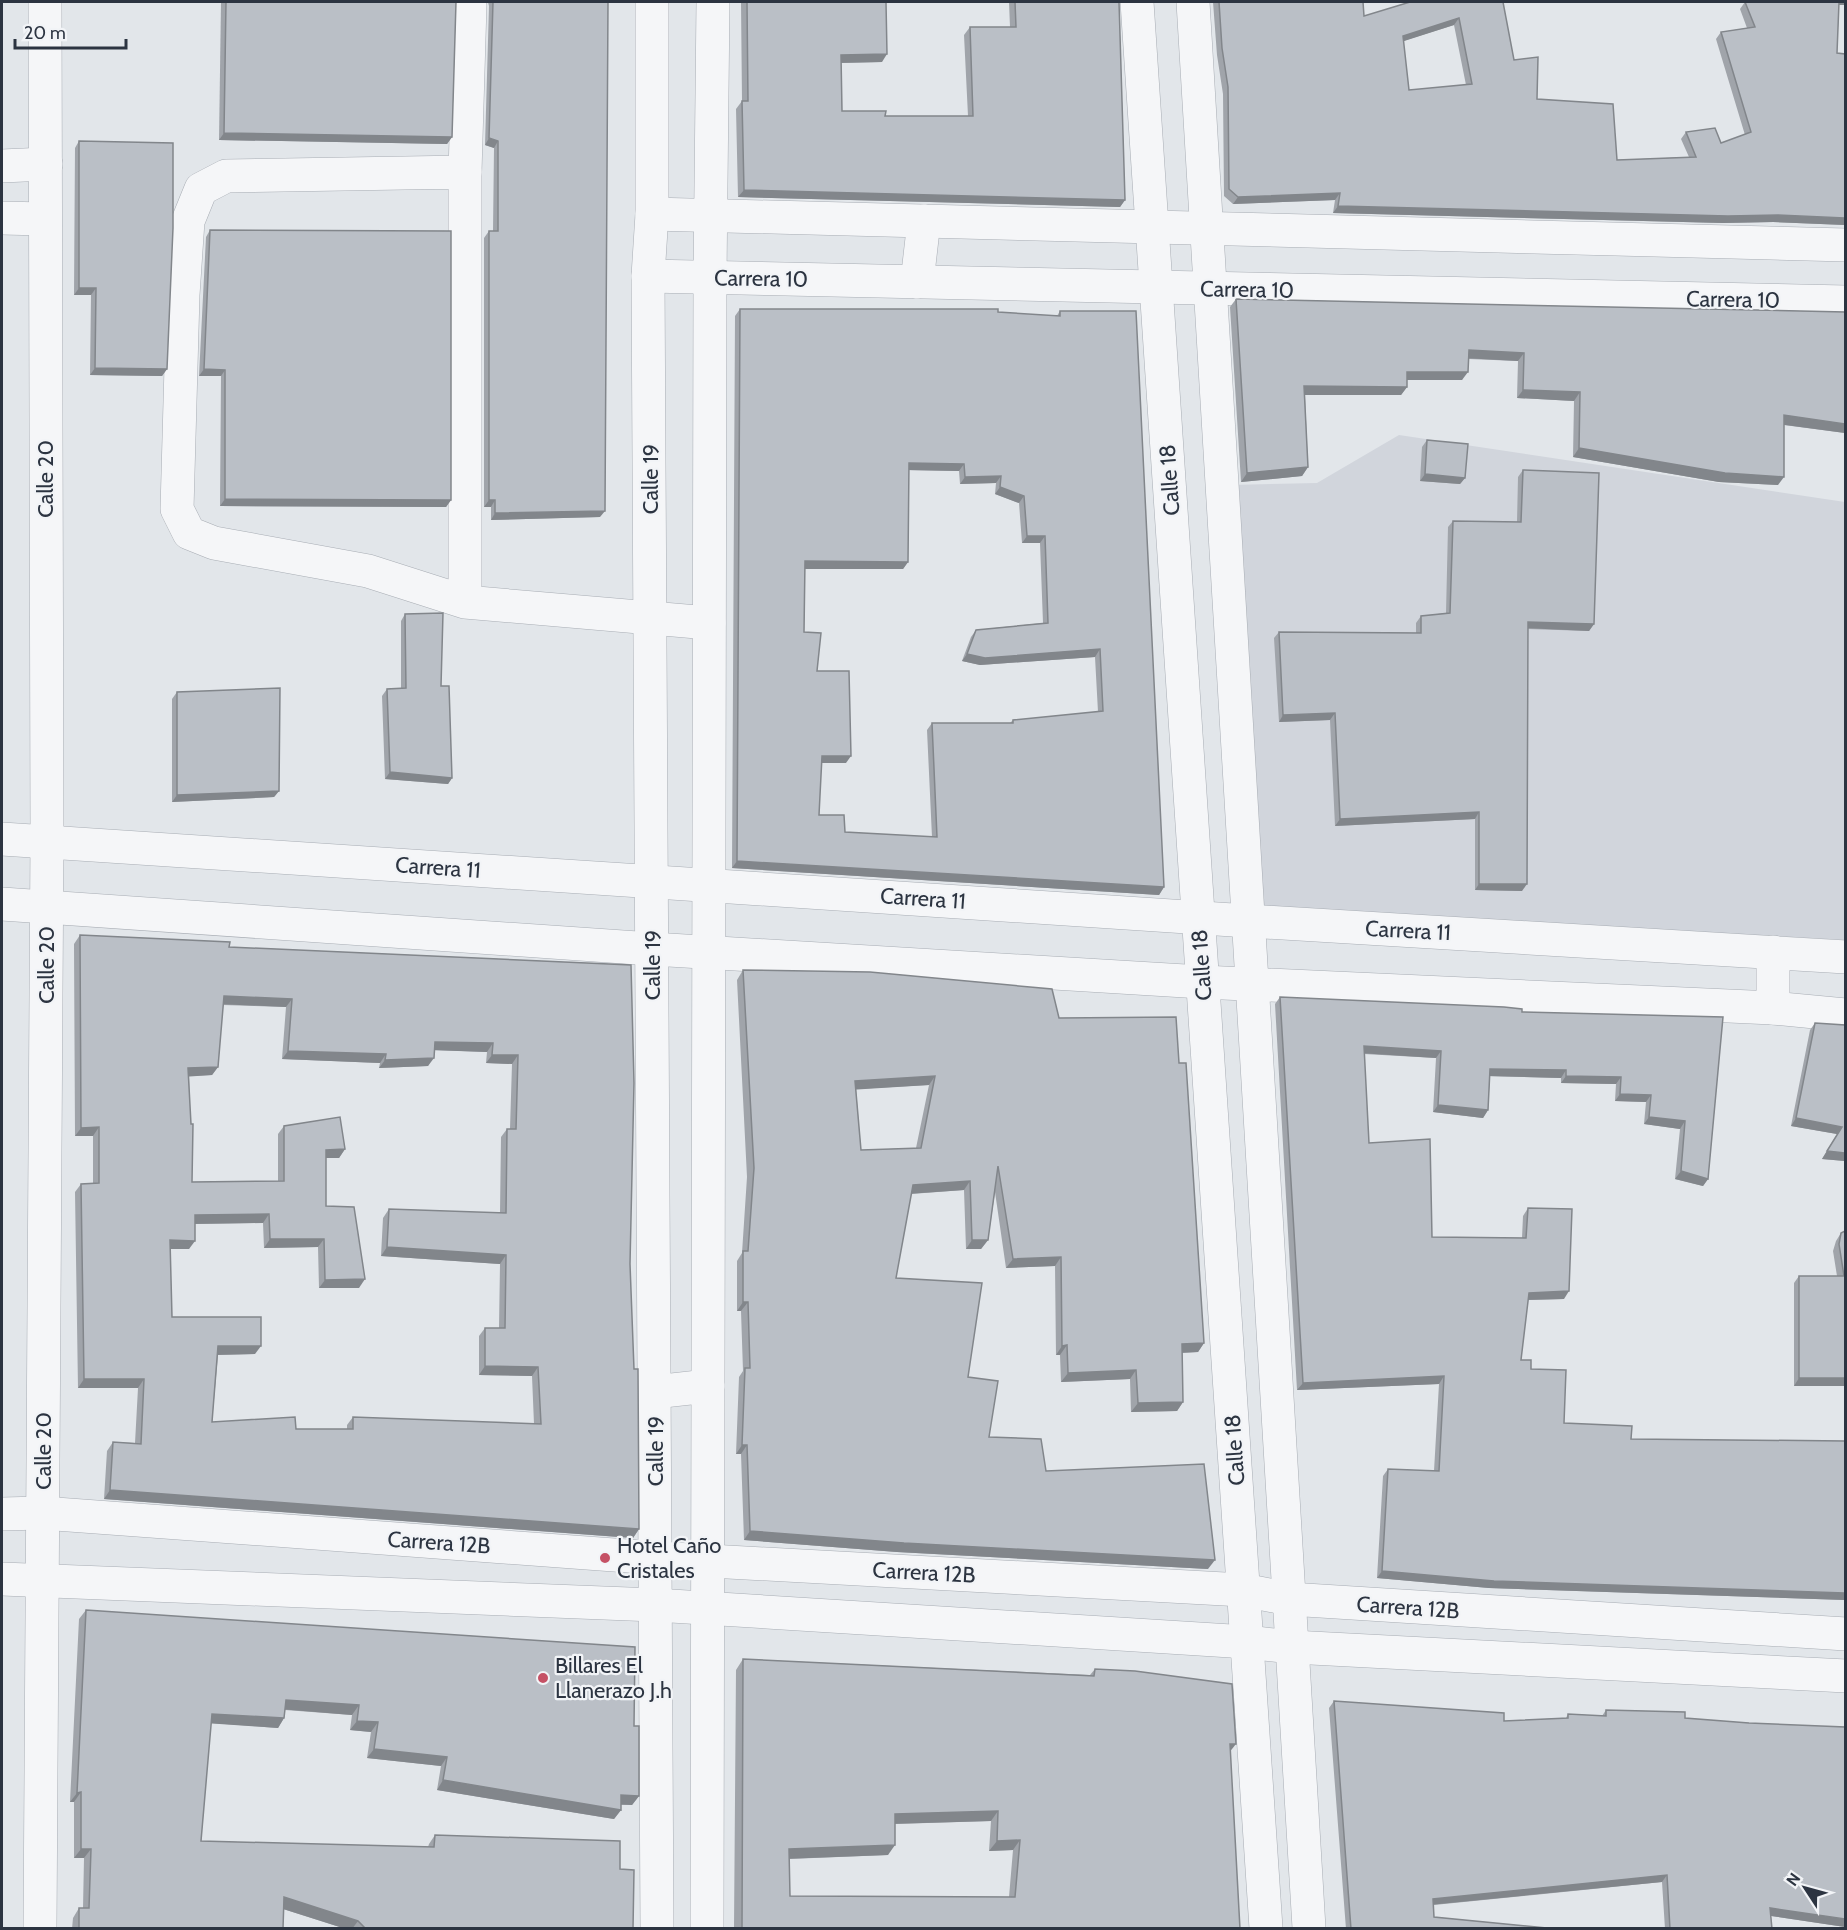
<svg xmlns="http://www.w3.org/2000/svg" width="1847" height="1930" font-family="Cabin,sans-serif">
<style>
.built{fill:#d1d5dc}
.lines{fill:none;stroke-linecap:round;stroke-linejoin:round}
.minor-casing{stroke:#a8adb4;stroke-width:34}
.minor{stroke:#f5f6f8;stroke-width:33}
.wall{fill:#a0a4aa;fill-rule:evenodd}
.shaded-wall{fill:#82868b}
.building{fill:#babfc6;stroke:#82868b;stroke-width:1.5;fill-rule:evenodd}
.poi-dot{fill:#c55165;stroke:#f2f4f7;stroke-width:2}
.labels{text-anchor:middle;stroke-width:4.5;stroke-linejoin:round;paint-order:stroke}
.street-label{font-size:22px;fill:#2c3441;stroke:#f2f4f7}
.poi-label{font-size:22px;fill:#2c3441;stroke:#f2f4f7;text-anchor:start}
</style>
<rect width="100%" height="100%" fill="#e2e6ea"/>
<!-- built -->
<polygon class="built" points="1399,435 1845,502 1845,940 1262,907 1230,485 1317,483"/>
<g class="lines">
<!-- minor casing -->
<g class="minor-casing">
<g id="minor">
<polyline points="652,2 652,214 648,276 657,1928"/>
<polyline points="1137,2 1266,1928"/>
<polyline points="1193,2 1309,1928"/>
<polyline points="2,166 46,164"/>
<polyline points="465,172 470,5"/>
<polyline points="652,214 1846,245"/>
<polyline points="2,218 44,219"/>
<polyline points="648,276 1846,302"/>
<polyline points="917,282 924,221"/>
<polyline points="465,602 465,172 226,176 201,189 188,221 183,295 177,509 189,533 214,543 368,571 465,602 709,623"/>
<polyline points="2,839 1248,921 1846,957"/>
<polyline points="2,904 652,949 1202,982 1773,1008 1846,1015"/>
<polyline points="1773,1008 1773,952"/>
<polyline points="654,1392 708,1386"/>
<polyline points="2,1514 42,1513 655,1558 1243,1590 1289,1599 1846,1634"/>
<polyline points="2,1579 655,1605 1247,1642 1292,1647 1846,1676"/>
<polyline points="40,1928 47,840 45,2"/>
<polyline points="707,1928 710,277 713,2"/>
</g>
</g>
<!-- minor -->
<use href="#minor" class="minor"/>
</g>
<!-- wall -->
<g class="wall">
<polygon points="221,2 456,2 452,137 447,144 219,140"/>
<polygon points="488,2 608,2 600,517 491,520 491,507 484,507 484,238 489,231 493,231 494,148 485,145 489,6"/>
<polygon points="741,2 886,2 882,62 841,63 842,111 885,116 968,116 964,35 970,27 1010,27 1009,2 1119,2 1125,200 1120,207 738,197 736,109 742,101"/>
<path d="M1213,2H1363L1364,16L1503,2L1514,60L1537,99L1617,160L1689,157L1681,139L1686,132L1721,143L1745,135L1716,39L1721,32L1747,28L1740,9L1745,2L1839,5L1837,53L1845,54V225L1773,222L1723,223L1333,213L1335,200L1233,204L1224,196L1223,94L1217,55ZM1454,25L1466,85L1409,90L1403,41Z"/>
<polygon points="79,141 167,369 162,376 90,375 91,295 74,295 75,148"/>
<polygon points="210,230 451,500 446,507 220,506 221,376 199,376 206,237"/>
<polygon points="1236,299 1845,312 1845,433 1784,425 1778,485 1719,482 1573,457 1574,401 1517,398 1518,361 1469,359 1462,380 1407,380 1407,387 1401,395 1305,395 1308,467 1302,476 1241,482 1230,307"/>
<path d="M740,309L1057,316L1060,311L1164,887L1159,895L732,868L735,316ZM909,470L959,471L960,484L996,483L995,494L1019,503L1022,543H1040L1043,623L976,630L971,637L962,661L980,665L1095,657L1098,712L1013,720L1010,723H932L927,730L932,837L845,832L819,815L821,763H846L804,632L805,569H903L908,562Z"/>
<polygon points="1427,440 1465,478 1460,484 1420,481 1422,447"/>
<polygon points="1523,470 1594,624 1589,631 1528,629 1522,891 1475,890 1475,819 1335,826 1330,720 1279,722 1274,638 1279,632 1416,633 1416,623 1421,616 1446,613 1448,527 1453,521 1517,522 1518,477"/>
<polygon points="405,614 452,778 448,784 385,779 382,696 387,689 401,688 401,621"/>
<polygon points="177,692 279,791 274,797 172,802 172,699"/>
<path d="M80,935L229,947L631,965L630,1264L639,1529L633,1538L104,1499L107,1451L113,1442L135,1443L138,1388H78L75,1192L81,1184L93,1183V1136H75L74,944ZM223,1005L286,1007L282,1059L380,1063L379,1068L428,1066L435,1050L487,1052L486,1063L512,1064L510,1129H507L501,1137L500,1213L389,1209L383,1218L381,1256L500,1264L499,1328H485L479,1336V1375L532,1376L534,1424L353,1417L347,1425V1429H296L212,1422L218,1355L255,1354L172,1317L170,1249H189L195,1224L263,1223L264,1248L318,1247L319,1288H359L326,1206V1158H339L345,1149L284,1126L278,1134V1181L192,1182L189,1076L212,1075L218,1067Z"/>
<path d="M743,970L1059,1018L1179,1063L1204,1343L1198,1352L1182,1353L1183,1402L1177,1411L1131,1412L1130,1379L1061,1382L1060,1355H1056L1055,1266L1006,1268L995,1192L988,1240L981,1249H966L964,1190L911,1194L896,1278L968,1377L989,1437L1046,1471L1208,1569L897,1552L744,1540L741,1454H736L739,1377L743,1371L741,1311H737V1261L742,1253L747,1177L737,980ZM929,1085L916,1148L861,1150L856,1089Z"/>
<polygon points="1280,997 1522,1012 1723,1017 1708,1179 1703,1186 1675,1179 1680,1129 1644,1124 1646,1102 1615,1101 1616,1084 1561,1083 1561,1078 1490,1076 1488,1110 1483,1118 1433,1112 1436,1058 1364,1054 1369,1143 1432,1237 1522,1238 1523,1216 1528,1208 1564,1299 1528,1300 1521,1360 1531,1369 1564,1423 1631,1439 1845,1441 1845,1600 1489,1588 1377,1578 1383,1476 1388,1469 1434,1471 1439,1384 1297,1390 1275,1004"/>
<polygon points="1815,1023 1845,1161 1822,1159 1837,1134 1791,1126 1810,1030"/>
<polygon points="1845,1231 1845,1386 1794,1386 1794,1283 1799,1276 1837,1276 1833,1251 1836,1241 1841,1233"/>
<polygon points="86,1610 634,1726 639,1796 632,1805 621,1805 621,1810 614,1819 437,1790 441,1766 367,1758 371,1732 350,1730 352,1715 285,1710 284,1718 278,1728 211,1723 201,1841 428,1847 429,1844 435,1835 620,1869 633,1929 346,1929 283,1909 283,1929 72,1929 73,1918 79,1908 83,1908 84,1858 74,1858 74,1802 70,1802 79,1619"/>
<path d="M743,1659L1090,1675L1095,1669L1230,1751L1240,1929H734L736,1670ZM991,1821L989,1851L1013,1850L1009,1897L790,1896L789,1859L888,1855L895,1824Z"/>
<polygon points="1334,1701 1504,1721 1566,1718 1568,1714 1602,1716 1606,1710 1685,1718 1845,1927 1771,1916 1772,1929 1665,1929 1662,1882 1434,1905 1434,1917 1558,1929 1346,1929 1329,1708"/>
</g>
<!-- shaded-wall -->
<g class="shaded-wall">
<polygon points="1836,2 1845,2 1845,5 1834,5"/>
<polygon points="1459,18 1454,25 1398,43 1403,36"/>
<polygon points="887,54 882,62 836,63 841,55"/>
<polygon points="224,133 452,137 447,144 219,140"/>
<polygon points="489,138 498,141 494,148 485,145"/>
<polygon points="744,190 1125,200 1120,207 738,197"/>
<polygon points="1340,193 1335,200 1233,204 1238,197"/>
<polygon points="1338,206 1778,215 1845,218 1845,225 1773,222 1723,223 1333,213"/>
<polygon points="79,288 96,288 91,295 74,295"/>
<polygon points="1469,350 1524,353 1518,361 1463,358"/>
<polygon points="95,368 167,369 162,376 90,375"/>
<polygon points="204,369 225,370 221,376 199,376"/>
<polygon points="1407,372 1468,372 1462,380 1401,380"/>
<polygon points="1304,386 1407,387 1401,395 1298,395"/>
<polygon points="1523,390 1580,392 1574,401 1517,398"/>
<polygon points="1784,415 1845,424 1845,433 1778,424"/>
<polygon points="1579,448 1784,477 1778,485 1719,482 1573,457"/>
<polygon points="909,463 964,464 959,471 904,470"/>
<polygon points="1308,467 1302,476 1241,482 1247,473"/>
<polygon points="1425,474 1465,478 1460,484 1420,481"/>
<polygon points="1001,476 996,483 960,484 965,477"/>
<polygon points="1000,487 1024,496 1019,503 995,494"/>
<polygon points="225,499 451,500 446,507 220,506"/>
<polygon points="489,500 495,500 491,507 484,507"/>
<polygon points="605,511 600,517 491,520 495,513"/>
<polygon points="1027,536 1045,536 1040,543 1022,543"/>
<polygon points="805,561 908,562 903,569 800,569"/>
<polygon points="1528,622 1594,624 1589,631 1524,628"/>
<polygon points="1100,649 1095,657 980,665 962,661 967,654"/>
<polygon points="1335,713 1330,720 1279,722 1283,715"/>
<polygon points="822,756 851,756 846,763 817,763"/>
<polygon points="390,772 452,778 448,784 385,779"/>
<polygon points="279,791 274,797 172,802 177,795"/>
<polygon points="1479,812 1475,819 1335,826 1340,819"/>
<polygon points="737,861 1164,887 1159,895 732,868"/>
<polygon points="1479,884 1527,884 1522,891 1475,890"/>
<polygon points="224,996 292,999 286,1007 218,1004"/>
<polygon points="435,1042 493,1043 487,1052 429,1050"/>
<polygon points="1364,1046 1441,1051 1436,1058 1359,1053"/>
<polygon points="288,1051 386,1054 380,1063 282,1059"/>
<polygon points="492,1055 518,1055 512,1064 486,1063"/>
<polygon points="434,1058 428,1066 379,1068 385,1060"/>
<polygon points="218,1067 212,1075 182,1077 188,1068"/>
<polygon points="1490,1069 1566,1070 1561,1078 1485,1076"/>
<polygon points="935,1076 929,1085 849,1090 855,1081"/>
<polygon points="1566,1076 1621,1077 1616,1084 1561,1083"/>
<polygon points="1620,1094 1651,1095 1646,1102 1615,1101"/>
<polygon points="1438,1105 1488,1110 1483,1118 1433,1112"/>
<polygon points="1649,1117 1685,1121 1680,1129 1644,1124"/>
<polygon points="1796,1118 1842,1127 1837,1134 1791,1126"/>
<polygon points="99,1127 93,1136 75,1136 81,1128"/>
<polygon points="345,1149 339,1158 321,1158 326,1150"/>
<polygon points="1827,1151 1845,1153 1845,1161 1822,1159"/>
<polygon points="1681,1171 1708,1179 1703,1186 1675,1179"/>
<polygon points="970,1181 964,1190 907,1194 913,1185"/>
<polygon points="269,1214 263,1223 189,1224 195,1215"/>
<polygon points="270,1239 324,1239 318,1247 264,1248"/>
<polygon points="170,1240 195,1241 189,1249 164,1249"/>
<polygon points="972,1240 988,1240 981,1249 966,1249"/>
<polygon points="387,1247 506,1255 500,1264 381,1256"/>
<polygon points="1061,1257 1055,1266 1006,1268 1013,1259"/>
<polygon points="365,1279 359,1288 319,1288 325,1280"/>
<polygon points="1569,1291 1564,1299 1523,1300 1529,1293"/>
<polygon points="743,1302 748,1302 741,1311 737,1311"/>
<polygon points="1204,1343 1198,1352 1176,1353 1182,1344"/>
<polygon points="1067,1345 1060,1355 1056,1355 1062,1346"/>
<polygon points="218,1346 261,1346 255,1354 212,1355"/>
<polygon points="485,1366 538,1367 532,1376 479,1375"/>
<polygon points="1136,1370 1130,1379 1061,1382 1068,1373"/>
<polygon points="1444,1376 1439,1384 1297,1390 1303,1383"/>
<polygon points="1799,1378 1845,1378 1845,1386 1794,1386"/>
<polygon points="84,1379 144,1379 138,1388 78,1388"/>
<polygon points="1183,1402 1177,1411 1131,1412 1138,1403"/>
<polygon points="742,1445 747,1445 741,1454 736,1454"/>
<polygon points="110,1490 639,1529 633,1538 104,1499"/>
<polygon points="750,1531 1215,1560 1208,1569 897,1552 744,1540"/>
<polygon points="1382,1571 1845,1593 1845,1600 1489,1588 1377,1578"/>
<polygon points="286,1700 359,1705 352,1715 279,1709"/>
<polygon points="212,1714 284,1718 278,1728 205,1723"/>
<polygon points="357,1721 378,1722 371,1732 350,1730"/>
<polygon points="1230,1744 1236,1744 1228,1754"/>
<polygon points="374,1749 447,1757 441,1766 367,1758"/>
<polygon points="443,1780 621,1810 614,1819 437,1790"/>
<polygon points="81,1792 74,1802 70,1802 77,1793"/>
<polygon points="621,1795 639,1796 632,1805 614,1804"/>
<polygon points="998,1811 991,1821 888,1824 895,1814"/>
<polygon points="1020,1840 1013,1850 989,1851 997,1841"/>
<polygon points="895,1845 888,1855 782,1859 789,1849"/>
<polygon points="81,1849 91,1849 84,1858 74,1858"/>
<polygon points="1667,1875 1662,1882 1429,1905 1433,1899"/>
<polygon points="284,1897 358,1921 352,1929 346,1929 277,1907"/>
<polygon points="1770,1908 1845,1919 1845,1927 1765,1915"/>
<polygon points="907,1928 993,1928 992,1929"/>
</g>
<!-- building -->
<g class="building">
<polygon points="226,2 456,2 452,137 224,133"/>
<polygon points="493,2 608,2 605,511 495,513 495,500 489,500 489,231 498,231 498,141 489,138"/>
<polygon points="747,2 886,2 887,54 841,55 842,111 886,111 885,116 973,116 970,27 1016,27 1015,2 1119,2 1125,200 744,190 742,101 748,101"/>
<path d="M1219,2H1363L1364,16L1410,2H1503L1514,60L1538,57L1537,99L1613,104L1617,160L1696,157L1686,132L1715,128L1721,143L1751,132L1721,32L1755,27L1745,2H1839L1837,53L1845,54V218L1778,215L1728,216L1338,206L1340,193L1238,197L1229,189L1228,87L1222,48ZM1459,18L1472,84L1409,90L1403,36Z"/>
<polygon points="79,141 173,143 173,228 167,369 95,368 96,288 79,288"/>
<polygon points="210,230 451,231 451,500 225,499 225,370 204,369"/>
<polygon points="1236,299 1845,312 1845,424 1784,415 1784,477 1725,473 1579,448 1580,392 1523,390 1524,353 1469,350 1468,372 1407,372 1407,387 1304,386 1308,467 1247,473"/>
<path d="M740,309H998V312L1060,316V311H1136L1164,887L737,861ZM909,463L964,464L965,477L1001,476L1000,487L1024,496L1027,536H1045L1048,623L976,630L967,654L985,658L1100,649L1103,711L1013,720V723H932L937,837L845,832L844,815H819L822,756H851L849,671H817L821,633L804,632L805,561L908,562Z"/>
<polygon points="1427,440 1468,444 1465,478 1425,474"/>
<polygon points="1523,470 1599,473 1594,624 1528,622 1527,884 1479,884 1479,812 1340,819 1335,713 1283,715 1279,632 1421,633 1421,616 1450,613 1453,521 1521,522"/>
<polygon points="443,613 441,686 449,686 452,778 390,772 387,689 406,688 405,614"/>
<polygon points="280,688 279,791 177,795 177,692"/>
<path d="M80,935L230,942L229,947L631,965L634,1083L630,1264L634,1369H638L639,1529L110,1490L113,1442L141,1444L144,1379H84L81,1184L99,1183V1127L81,1128ZM224,996L292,999L288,1051L386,1054L385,1060L434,1058L435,1042L493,1043L492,1055H518L516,1129H507L506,1213L389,1209L387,1247L506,1255L505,1328H485V1366L538,1367L541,1424L353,1417V1429H296L295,1417L212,1422L218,1346H261V1317H172L170,1240L195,1241V1215L269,1214L270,1239H324L325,1280L365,1279L354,1207L326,1206V1150L345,1149L340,1117L284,1126V1181L192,1182L193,1124H191L188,1068L218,1067Z"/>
<path d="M743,970L870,972L1052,989L1059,1018L1176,1017L1179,1063H1186L1204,1343L1182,1344L1183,1402L1138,1403L1136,1370L1068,1373L1067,1345L1062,1346L1061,1257L1013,1259L998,1166L988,1240H972L970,1181L913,1185L896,1278L982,1283L968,1377L998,1381L989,1437L1041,1439L1046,1471L1204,1464L1215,1560L904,1543L750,1531L747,1445H742L745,1368H750L748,1302H743V1251H748L754,1168ZM935,1076L921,1148L861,1150L855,1081Z"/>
<polygon points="1280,997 1504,1007 1522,1009 1522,1012 1723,1017 1708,1179 1681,1171 1685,1121 1649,1117 1651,1095 1620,1094 1621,1077 1566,1076 1566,1070 1490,1069 1488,1110 1438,1105 1441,1051 1364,1046 1369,1143 1430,1139 1432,1237 1526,1238 1528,1208 1572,1209 1569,1291 1529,1293 1521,1360 1531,1360 1531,1369 1566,1370 1564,1423 1632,1426 1631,1439 1845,1441 1845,1593 1494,1581 1382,1571 1388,1469 1439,1471 1444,1376 1303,1383"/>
<polygon points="1815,1023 1845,1025 1845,1153 1827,1151 1842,1127 1796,1118"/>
<polygon points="1845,1231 1845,1378 1799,1378 1799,1276 1844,1276 1839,1244 1841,1233"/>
<polygon points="86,1610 635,1647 634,1726 639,1726 639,1796 621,1795 621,1810 443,1780 447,1757 374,1749 378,1722 357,1721 359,1705 286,1700 284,1718 212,1714 201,1841 434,1847 435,1835 620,1841 620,1869 634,1870 633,1929 366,1929 358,1921 284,1897 283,1929 79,1929 79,1908 89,1908 91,1849 81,1849 81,1792 77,1793"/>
<path d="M743,1659L1094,1676L1095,1669L1135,1671L1232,1684L1236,1744H1230L1240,1929H742ZM998,1811L997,1841L1020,1840L1015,1897L790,1896L789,1849L895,1845V1814Z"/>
<polygon points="1334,1701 1504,1713 1504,1721 1568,1718 1568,1714 1606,1716 1606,1710 1685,1712 1685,1718 1749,1723 1845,1727 1845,1919 1770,1908 1772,1929 1670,1929 1667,1875 1433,1899 1434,1917 1557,1929 1351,1929"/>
</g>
<!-- markers -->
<g class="poi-dot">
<circle cx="605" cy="1558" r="6"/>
<circle cx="543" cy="1678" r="6"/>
</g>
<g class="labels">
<!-- street labels -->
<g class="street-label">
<text transform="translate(761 278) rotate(1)" y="8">Carrera 10</text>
<text transform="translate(1247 289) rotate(1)" y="8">Carrera 10</text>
<text transform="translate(1733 299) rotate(1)" y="8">Carrera 10</text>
<text transform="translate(45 479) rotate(-90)" y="8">Calle 20</text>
<text transform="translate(650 479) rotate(-90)" y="8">Calle 19</text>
<text transform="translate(1169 480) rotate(-94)" y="8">Calle 18</text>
<text transform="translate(438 867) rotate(4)" y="8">Carrera 11</text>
<text transform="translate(923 898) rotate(4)" y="8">Carrera 11</text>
<text transform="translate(1408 930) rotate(3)" y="8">Carrera 11</text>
<text transform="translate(46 965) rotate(-90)" y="8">Calle 20</text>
<text transform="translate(652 965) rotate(-90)" y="8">Calle 19</text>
<text transform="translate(1201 965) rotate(-94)" y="8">Calle 18</text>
<text transform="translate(1234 1450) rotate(-94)" y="8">Calle 18</text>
<text transform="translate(43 1451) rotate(-90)" y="8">Calle 20</text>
<text transform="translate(655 1451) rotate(-90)" y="8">Calle 19</text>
<text transform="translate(439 1542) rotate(4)" y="8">Carrera 12B</text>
<text transform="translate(924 1572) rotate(3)" y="8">Carrera 12B</text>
<text transform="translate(1408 1607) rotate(4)" y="8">Carrera 12B</text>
</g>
<!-- poi labels -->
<g class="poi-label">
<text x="617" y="1553">Hotel Caño<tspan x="617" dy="25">Cristales</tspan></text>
<text x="555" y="1673">Billares El<tspan x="555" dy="25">Llanerazo J.h</tspan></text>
</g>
</g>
<!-- border -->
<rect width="1847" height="1930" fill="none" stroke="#2c3441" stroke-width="6"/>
<!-- north arrow -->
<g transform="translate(1805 1888) rotate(306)" stroke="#f2f4f7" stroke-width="4.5" paint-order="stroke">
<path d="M0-4.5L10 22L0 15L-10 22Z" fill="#2c3441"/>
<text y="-9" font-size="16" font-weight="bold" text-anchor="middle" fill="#2c3441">N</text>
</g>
<!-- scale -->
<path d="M15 39v9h111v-9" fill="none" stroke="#2c3441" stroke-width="3"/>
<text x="24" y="39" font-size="18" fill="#2c3441" stroke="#f2f4f7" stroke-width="4.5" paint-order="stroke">20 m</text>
</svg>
